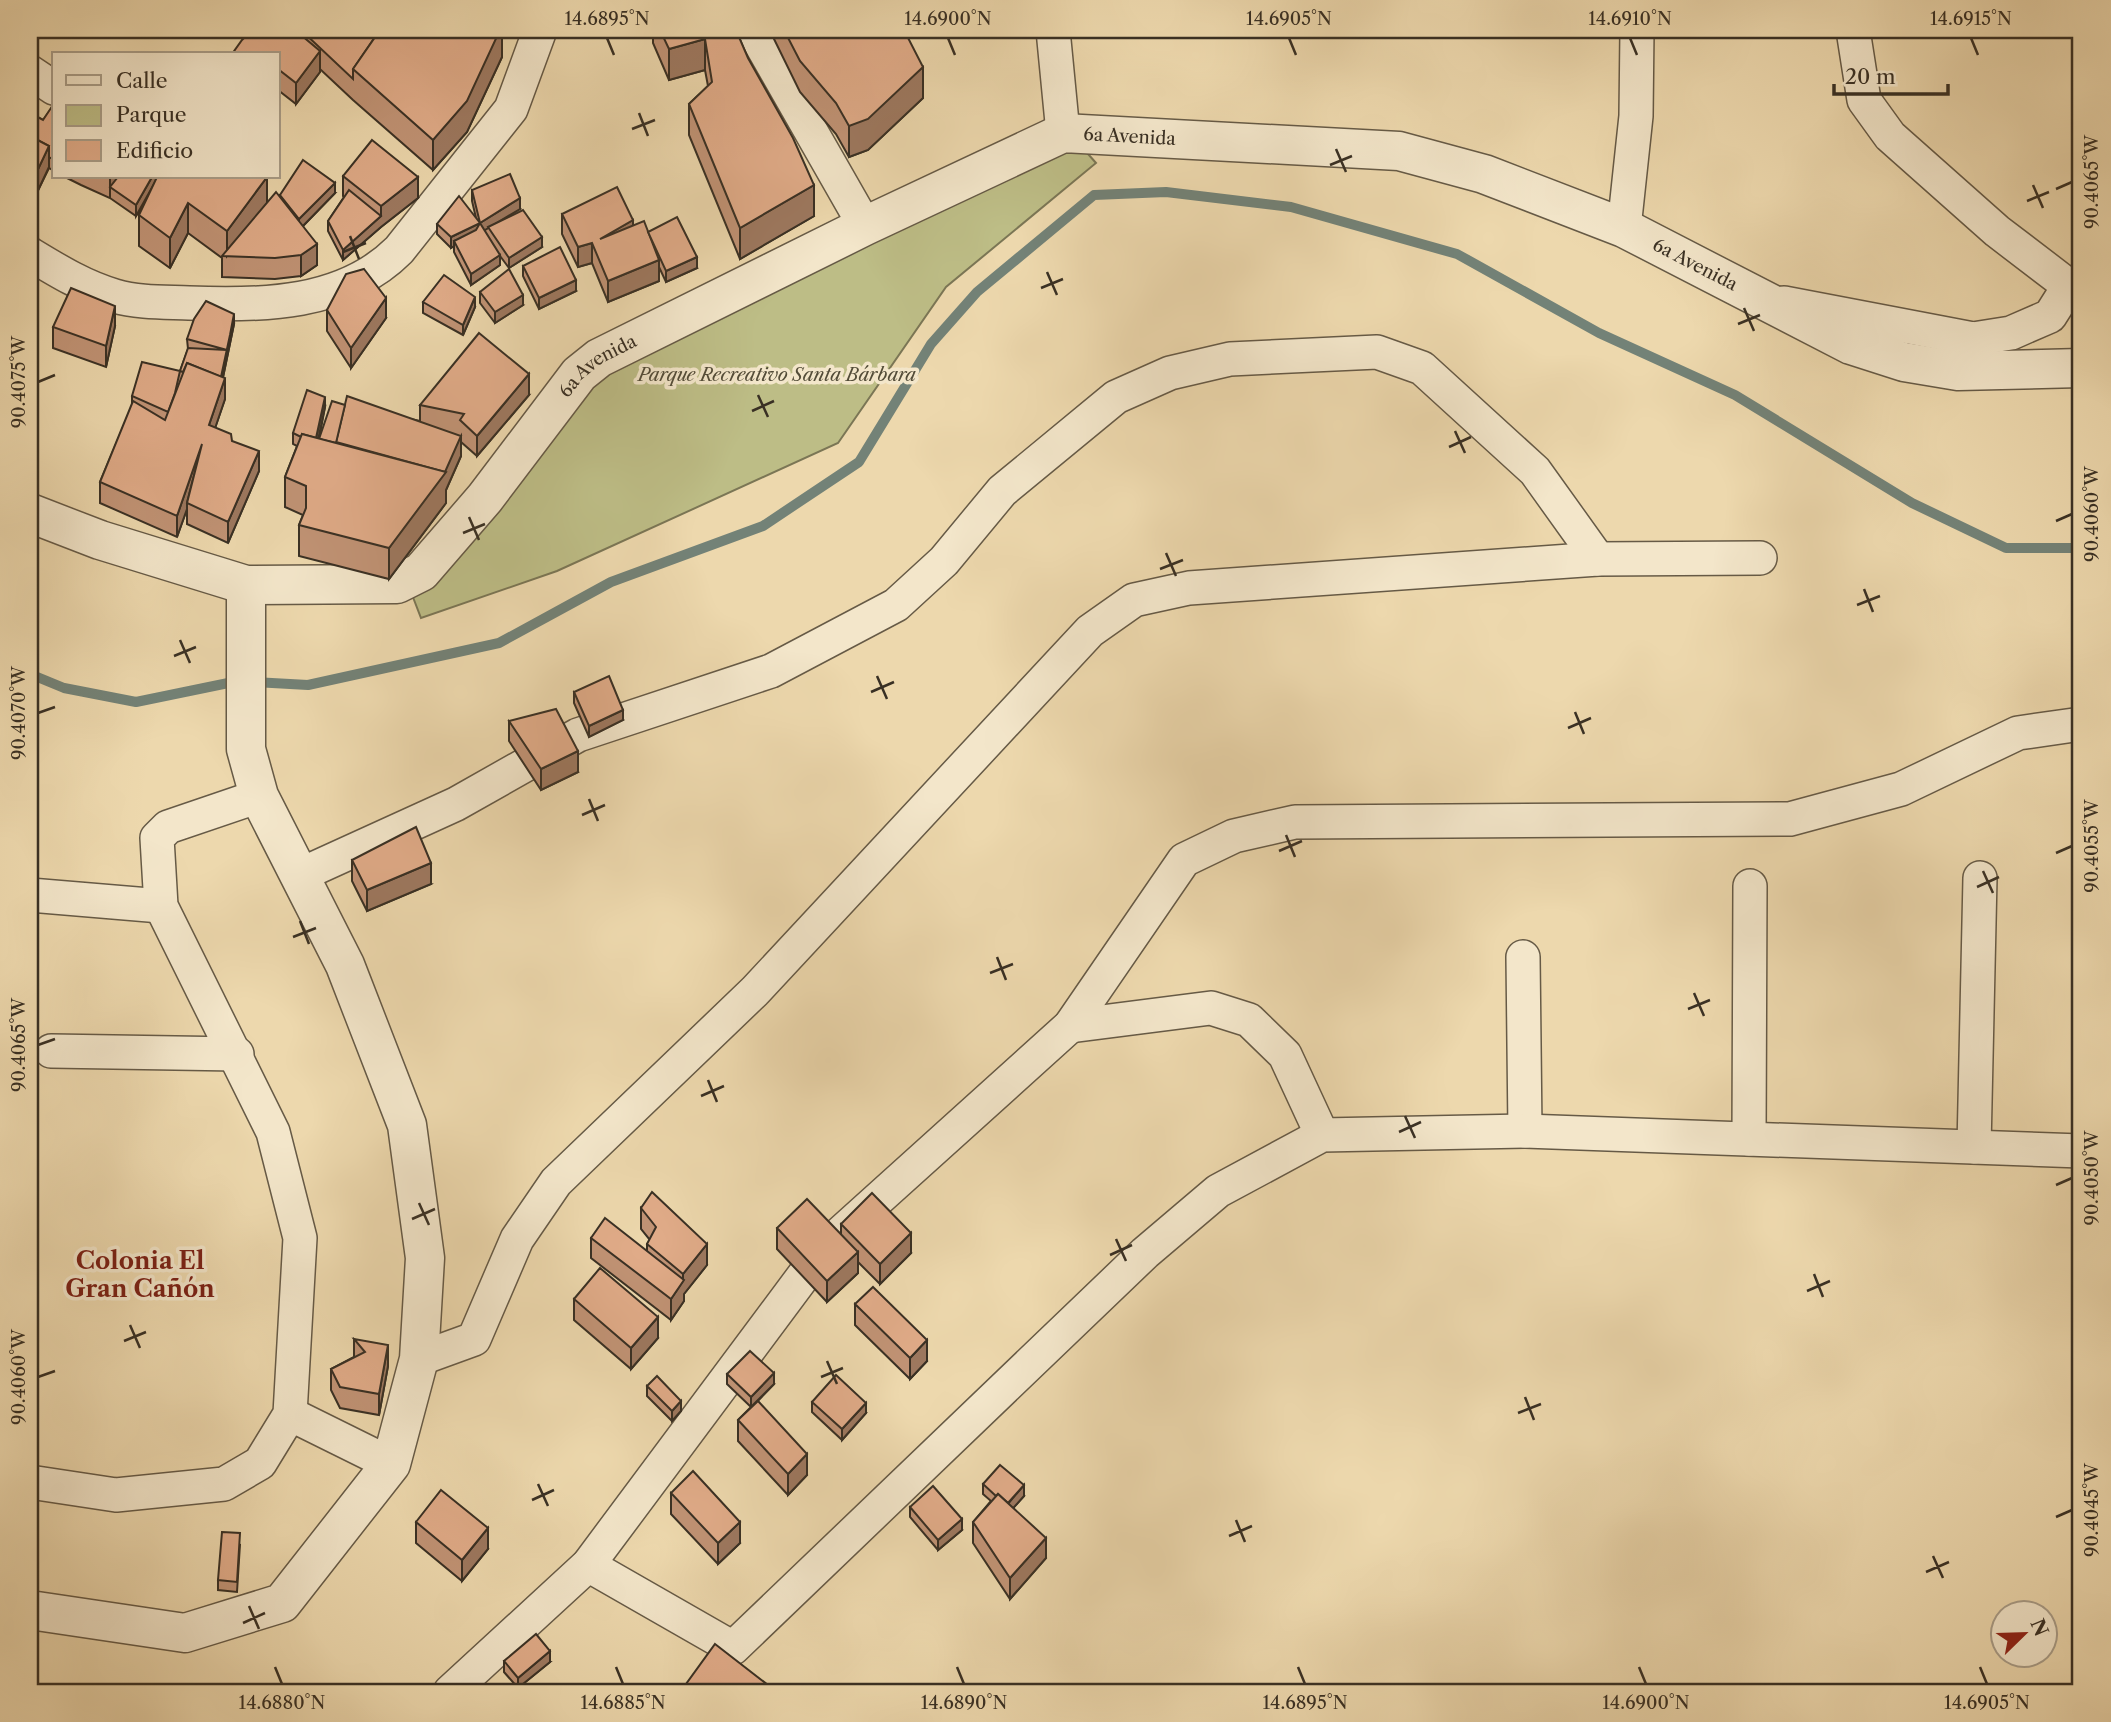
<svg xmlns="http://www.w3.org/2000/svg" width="2111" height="1722" font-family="'Libre Caslon Text',serif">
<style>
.green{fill:#bdbd86;stroke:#7b7655;stroke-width:2}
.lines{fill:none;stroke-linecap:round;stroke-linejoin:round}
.stream{stroke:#738277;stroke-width:10}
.minor-casing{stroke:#665a46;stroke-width:36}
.tertiary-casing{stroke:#665a46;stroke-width:41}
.minor{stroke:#f3e6ca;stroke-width:33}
.tertiary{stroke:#f3e6ca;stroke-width:38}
.wall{fill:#c19375;stroke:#393024;stroke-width:2}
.shaded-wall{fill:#9d785f;stroke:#393024;stroke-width:2}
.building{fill:#e0ab88;stroke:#393024;stroke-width:2}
.ticks{fill:none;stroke:#393024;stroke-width:2.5}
.labels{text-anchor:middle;stroke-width:7;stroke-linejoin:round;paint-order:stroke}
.street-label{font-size:18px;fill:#393024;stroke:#f3e6ca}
.park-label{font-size:18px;font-style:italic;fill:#534c38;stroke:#f3e6ca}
.district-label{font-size:24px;font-weight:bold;fill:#7a1f14;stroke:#f3e6ca}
.neatline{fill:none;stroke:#393024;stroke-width:2.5}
.ticks-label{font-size:18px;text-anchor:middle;fill:#393024}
</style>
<rect width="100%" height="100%" fill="#edd8ad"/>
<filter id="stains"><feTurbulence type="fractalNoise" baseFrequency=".00286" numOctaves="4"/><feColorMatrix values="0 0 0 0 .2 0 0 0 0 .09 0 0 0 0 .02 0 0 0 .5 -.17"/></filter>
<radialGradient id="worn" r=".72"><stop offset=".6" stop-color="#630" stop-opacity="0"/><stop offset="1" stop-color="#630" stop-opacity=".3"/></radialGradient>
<!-- green -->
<polygon class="green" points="1081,146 1096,163 946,287 838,443 557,571 421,618 411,592 606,361 827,254"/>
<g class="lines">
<!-- stream -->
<g class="stream">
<polyline points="30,674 64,688 136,702 238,681"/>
<polyline points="254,682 308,685 499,643 611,582 763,526 859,462 931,344 977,292 1094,195 1166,192 1291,207 1457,254 1599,333 1735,395 1912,503 2006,548 2081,548"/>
</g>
<!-- minor casing -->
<g class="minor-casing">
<g id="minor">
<polyline points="753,30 865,226"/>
<polyline points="1053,30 1063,133"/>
<polyline points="1853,30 1864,100 1890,136 1997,231 2069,286 2081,287"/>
<polyline points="30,72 54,88"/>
<polyline points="1624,228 1636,116 1637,30"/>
<path d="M30,254C58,271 84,287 115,296C138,303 166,302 189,303C262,306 344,305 399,250L511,109L540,30"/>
<polyline points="1784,303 1973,339 2011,333 2050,316 2069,286"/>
<polyline points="300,875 456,804 578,735 771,671 896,605 944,561 1002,491 1116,397 1170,373 1230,359 1377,352 1422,368 1535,471 1598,559"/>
<polyline points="30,895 161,906"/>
<polyline points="1523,957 1525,1131"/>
<polyline points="1070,1026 1211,1008 1249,1020 1285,1055 1322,1135"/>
<polyline points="51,1051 237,1054"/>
<polyline points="1749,1139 1750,886"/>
<polyline points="1974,1147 1980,878"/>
<polyline points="419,1359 474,1339 517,1239 556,1182 755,991 1090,631 1134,600 1189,588 1598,559 1760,558"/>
<polyline points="290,1414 391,1464"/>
<polyline points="30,1482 116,1495 224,1484 260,1463 290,1414 300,1238 273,1132 161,906 157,838 168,827 259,796"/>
<polyline points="588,1565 733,1648 1145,1253 1218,1191 1322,1135 1525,1131 2081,1151"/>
<polyline points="450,1692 588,1565 825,1247 1070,1026 1184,860 1234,836 1295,822 1790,819 1901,789 2018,733 2081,724"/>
</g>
</g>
<!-- tertiary casing -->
<g class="tertiary-casing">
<g id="tertiary">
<path id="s1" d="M30,513L100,540L246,585L397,584L421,572L485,498L579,374L599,358L865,226L1063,133L1399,151L1484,174L1624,228L1851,345L1904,362L1958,371L2081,368"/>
<polyline points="30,1610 185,1633 282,1603 391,1464 419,1359 425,1258 407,1125 345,965 259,796 246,749 246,585"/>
</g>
</g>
<!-- minor -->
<use href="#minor" class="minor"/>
<!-- tertiary -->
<use href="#tertiary" class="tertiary"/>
</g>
<!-- wall -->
<g class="wall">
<polygon points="252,30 372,30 377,34 502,30 502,57 467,132 433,170 353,100 320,69 320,72 296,104 278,90 278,54"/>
<polygon points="653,30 736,30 814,216 740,259 689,135 689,104 708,86 705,70 669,80 653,43"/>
<polygon points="774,30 904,30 923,98 868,150 849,157 836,134 800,92 774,39"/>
<polygon points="54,105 54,171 49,168 32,203 30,202 30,113 43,120"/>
<polygon points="343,176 418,198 381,227 343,260 328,231 328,221 344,197 343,196"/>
<polygon points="65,177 267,177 267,203 280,198 280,195 335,193 303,226 317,265 301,276 275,279 222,277 222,258 188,233 170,268 139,246 139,215 151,191 136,216 110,198 81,185"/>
<polygon points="472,190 520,209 498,222 542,247 509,268 500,256 500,265 471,285 454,252 454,246 451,248 437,234 437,224 476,218 472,201"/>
<polygon points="562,214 633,226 648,232 697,268 666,282 659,267 659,281 608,302 592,263 578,267 562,234"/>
<polygon points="523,266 576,291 539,309 523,276"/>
<polygon points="480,292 523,305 495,323 480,303"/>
<polygon points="423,302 475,307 463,335 423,313"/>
<polygon points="327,310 386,318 351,368 327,331"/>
<polygon points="234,324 223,377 225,399 215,428 232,441 259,471 228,543 187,524 187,509 177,537 100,503 100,482 132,406 132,396 180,371 188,349 187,339"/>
<polygon points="115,326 106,367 53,348 53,327"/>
<polygon points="529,395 477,456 461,442 461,456 446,490 446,503 389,579 299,556 299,525 303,515 285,507 285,477 297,446 293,444 293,433 325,407 319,439 345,405 420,421 420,405"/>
<polygon points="574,692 623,720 589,737 574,703"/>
<polygon points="509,721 578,772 541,790 509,741"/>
<polygon points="352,860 431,884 367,911 352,881"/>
<polygon points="641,1208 707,1265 684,1294 684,1301 671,1320 591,1258 591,1238 647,1251 647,1244 650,1240 641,1229"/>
<polygon points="841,1224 911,1253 880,1284 858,1262 858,1273 827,1302 777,1249 777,1228 841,1234"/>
<polygon points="574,1299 658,1338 631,1369 574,1320"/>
<polygon points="855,1304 927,1361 910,1379 855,1325"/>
<polygon points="354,1339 388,1366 379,1415 340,1408 331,1390 331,1369 354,1357"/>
<polygon points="727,1374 774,1384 753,1406 807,1475 788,1495 738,1441 738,1420 751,1407 727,1384"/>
<polygon points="647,1386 681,1411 672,1421 647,1396"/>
<polygon points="812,1402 866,1413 842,1440 812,1412"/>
<polygon points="983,1484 1024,1496 1013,1508 1046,1558 1010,1599 973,1543 973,1522 991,1501 983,1494"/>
<polygon points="671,1493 740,1543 718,1564 671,1514"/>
<polygon points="910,1507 962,1530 938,1550 910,1517"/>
<polygon points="416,1522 488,1549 462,1581 416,1543"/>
<polygon points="240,1544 237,1592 218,1590 218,1580"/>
<polygon points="504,1661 550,1662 518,1688 504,1672"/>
</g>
<!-- shaded-wall -->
<g class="shaded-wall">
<polygon points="492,30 502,30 502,57 467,132 433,170 433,140"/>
<polygon points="705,39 705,70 669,80 669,49"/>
<polygon points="320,51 320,72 296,104 296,83"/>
<polygon points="923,67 923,98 868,150 849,157 849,126"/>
<polygon points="49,146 49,167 32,203 32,182"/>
<polygon points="110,177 123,177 110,187 110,198"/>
<polygon points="152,177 158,177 136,216 136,205"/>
<polygon points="267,177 267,207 227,256 227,231"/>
<polygon points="418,177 418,198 381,227 343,260 343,250 381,216 381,206"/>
<polygon points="335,183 335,193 299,230 299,219"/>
<polygon points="814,185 814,216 740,259 740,228"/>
<polygon points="520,198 520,209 480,233 480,223"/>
<polygon points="188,203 188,233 170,268 170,238"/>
<polygon points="633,220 633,241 600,239"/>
<polygon points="480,223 480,233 454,241 454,246 451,248 451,237"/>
<polygon points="542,237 542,247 509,268 509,258"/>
<polygon points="592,243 592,263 578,267 578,247"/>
<polygon points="317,244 317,265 301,276 301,255"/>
<polygon points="500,255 500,265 471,285 471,274"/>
<polygon points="697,257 697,268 666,282 666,271"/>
<polygon points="659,260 659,281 608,302 608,281"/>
<polygon points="576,280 576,291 539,309 539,298"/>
<polygon points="523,295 523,305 495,323 495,312"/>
<polygon points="475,297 475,307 463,335 463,325"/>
<polygon points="386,298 386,318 351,368 351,348"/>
<polygon points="115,306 115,326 106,367 106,346"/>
<polygon points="234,314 234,324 220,392 220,382"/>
<polygon points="529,374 529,395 477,456 477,436"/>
<polygon points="225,378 225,399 209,446 209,425"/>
<polygon points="325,397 325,407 315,454 315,443"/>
<polygon points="461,436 461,456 446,490 446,503 389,579 389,548"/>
<polygon points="202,444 187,503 187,509 177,537 177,516"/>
<polygon points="259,451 259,471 228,543 228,522"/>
<polygon points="623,710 623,720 589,737 589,726"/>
<polygon points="578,751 578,772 541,790 541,769"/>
<polygon points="431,863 431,884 367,911 367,890"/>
<polygon points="911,1233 911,1253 880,1284 880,1264"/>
<polygon points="707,1244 707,1265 684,1294 684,1301 671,1320 671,1299 683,1281 683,1274"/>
<polygon points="858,1252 858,1273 827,1302 827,1281"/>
<polygon points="658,1317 658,1338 631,1369 631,1348"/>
<polygon points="927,1340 927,1361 910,1379 910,1358"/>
<polygon points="388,1345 388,1366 379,1415 379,1394"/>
<polygon points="774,1373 774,1384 751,1407 751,1397"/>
<polygon points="681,1401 681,1411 672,1421 672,1411"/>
<polygon points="866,1403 866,1413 842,1440 842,1429"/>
<polygon points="807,1454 807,1475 788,1495 788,1474"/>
<polygon points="1024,1485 1024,1496 1007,1515 1007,1505"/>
<polygon points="962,1519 962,1530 938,1550 938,1540"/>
<polygon points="740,1522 740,1543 718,1564 718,1543"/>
<polygon points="488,1528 488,1549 462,1581 462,1560"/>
<polygon points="1046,1538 1046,1558 1010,1599 1010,1578"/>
<polygon points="550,1651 550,1662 518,1688 518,1678"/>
</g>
<!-- building -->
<g class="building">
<polygon points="252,30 295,30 320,51 296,83 278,69 278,54 232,54 242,40"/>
<polygon points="301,30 372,30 377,34 353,69 353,79"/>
<polygon points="380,30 500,30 467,101 433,140 353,69"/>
<polygon points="660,30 736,30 748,58 793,138 814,185 740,228 689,104 712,82 705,39 669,49"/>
<polygon points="784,30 904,30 923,67 868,119 849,126 836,103 800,61"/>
<polygon points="53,105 54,105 54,160 49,157 49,146 30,136 30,113 43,120"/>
<polygon points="30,136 49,146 32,182 30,181"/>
<polygon points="372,140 418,177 381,206 343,176"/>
<polygon points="303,160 335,183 299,219 280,195"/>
<polygon points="510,174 520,198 480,223 500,255 471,274 454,241 476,230 480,223 451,237 437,224 459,196 480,223 472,190"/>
<polygon points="118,177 152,177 136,205 110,187"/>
<polygon points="157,177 267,177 227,231 188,203 170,238 139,215"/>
<polygon points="617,187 633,220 600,239 644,221 659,260 608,281 592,243 578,247 562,214"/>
<polygon points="349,190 381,216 343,250 328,221"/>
<polygon points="276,192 317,244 301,255 275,258 222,256"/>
<polygon points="523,210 542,237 509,258 488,227"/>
<polygon points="677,217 697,257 666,271 648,232"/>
<polygon points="560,247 576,280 539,298 523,266"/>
<polygon points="364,269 386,298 351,348 327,310 346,274"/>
<polygon points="509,269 523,295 495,312 480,292"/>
<polygon points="444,275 475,297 463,325 423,302"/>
<polygon points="71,288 115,306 106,346 53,327"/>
<polygon points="206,301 234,314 230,335 221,377 187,363 183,372 180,371 188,348 227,350 187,339 194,319"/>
<polygon points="479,333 529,374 477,436 460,420 464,414 420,405"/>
<polygon points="142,362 180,371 175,393 168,412 132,396"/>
<polygon points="187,363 225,378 209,425 231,434 232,441 259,451 228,522 187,503 202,444 177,516 100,482 133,401 165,420"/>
<polygon points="307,390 325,397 316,438 302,434 301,437 293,433"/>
<polygon points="347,396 461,436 445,472 336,442"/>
<polygon points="332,401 345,405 336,443 319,439"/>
<polygon points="302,434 446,472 389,548 299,525 306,508 306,486 285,477"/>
<polygon points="609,676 623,710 589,726 574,692"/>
<polygon points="556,709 578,751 541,769 509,721"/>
<polygon points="416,827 431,863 367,890 352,860"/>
<polygon points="652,1192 707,1244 683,1274 647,1244 656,1227 641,1208"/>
<polygon points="872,1193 911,1233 880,1264 841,1224"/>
<polygon points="807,1199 858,1252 827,1281 777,1228"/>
<polygon points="605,1218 684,1280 671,1299 591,1238"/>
<polygon points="600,1268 658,1317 631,1348 574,1299"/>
<polygon points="873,1287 927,1340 910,1358 855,1304"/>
<polygon points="354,1339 388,1345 379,1394 340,1387 331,1369 365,1352"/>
<polygon points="750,1351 774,1373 751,1397 727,1374"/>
<polygon points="836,1375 866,1403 842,1429 812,1402"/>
<polygon points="657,1376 681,1401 672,1411 647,1386"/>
<polygon points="758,1401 807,1454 788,1474 738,1420"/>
<polygon points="1000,1465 1024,1485 1008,1503 998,1494 996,1496 983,1484"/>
<polygon points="693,1471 740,1522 718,1543 671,1493"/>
<polygon points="933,1486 962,1519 938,1540 910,1507"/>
<polygon points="441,1490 488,1528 462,1560 416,1522"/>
<polygon points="998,1494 1046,1538 1010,1578 973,1522"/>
<polygon points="222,1532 240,1533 237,1582 218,1580"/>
<polygon points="536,1634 550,1651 518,1678 504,1661"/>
<polygon points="715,1644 777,1692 682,1692 681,1691"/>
</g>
<!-- ticks -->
<path class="ticks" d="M607,38L614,55M948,38L955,55M1289,38L1296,55M1630,38L1637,55M1971,38L1978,55M639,113L648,136M632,129L655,120M1336,149L1346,172M1330,165L1352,156M2033,185L2043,208M2056,189L2072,182M2027,201L2049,192M350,236L359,259M343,252L366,243M1047,272L1057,295M1041,288L1063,279M1744,308L1754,331M1738,324L1760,315M38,382L55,375M758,395L768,417M752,411L774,401M1455,431L1465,453M1449,447L1471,437M469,517L479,540M2056,521L2072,514M463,533L485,524M1166,553L1176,576M1160,569L1183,560M1864,589L1873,612M1857,605L1880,596M180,640L190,663M174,656L196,647M877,676L887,699M871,692L894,682M1575,712L1584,734M38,713L55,707M1568,728L1591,718M589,799L598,821M582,815L605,805M1286,835L1295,857M1279,851L1302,841M2056,853L2072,846M1983,871L1993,893M1977,887L1999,877M300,921L309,944M293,937L316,928M997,957L1006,980M990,973L1013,964M1694,993L1704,1016M1688,1009L1710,1000M38,1045L55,1039M708,1080L717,1102M701,1096L724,1086M1405,1116L1415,1138M1399,1132L1421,1122M2056,1185L2072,1178M419,1203L429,1225M412,1219L435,1209M1116,1239L1126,1261M1110,1255L1132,1245M1814,1274L1823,1297M1807,1291L1830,1281M130,1325L140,1348M124,1341L146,1332M827,1361L837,1384M38,1377L55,1371M821,1377L843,1368M1525,1397L1534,1420M1518,1413L1541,1404M538,1484L548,1506M532,1500L554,1490M2056,1517L2072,1510M1236,1520L1245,1542M1229,1536L1252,1526M1933,1556L1943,1578M1926,1572L1949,1562M249,1606L259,1629M243,1623L265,1613M275,1667L282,1684M616,1667L623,1684M957,1667L964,1684M1298,1667L1305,1684M1639,1667L1646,1684M1980,1667L1987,1684"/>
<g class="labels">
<!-- street labels -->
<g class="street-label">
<text dy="6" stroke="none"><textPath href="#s1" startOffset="1267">6a Avenida</textPath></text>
<text dy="6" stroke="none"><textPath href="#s1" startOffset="1855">6a Avenida</textPath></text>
<text dy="6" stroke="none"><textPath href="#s1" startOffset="679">6a Avenida</textPath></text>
</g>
<!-- park labels -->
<g class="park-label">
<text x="777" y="381">Parque Recreativo Santa Bárbara</text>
</g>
<!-- district labels -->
<g class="district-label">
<text x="140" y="1269">Colonia El<tspan x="140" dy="28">Gran Cañón</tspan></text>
</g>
</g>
<!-- margin -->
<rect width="2111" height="1722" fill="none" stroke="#edd8ad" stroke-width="77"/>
<!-- legend -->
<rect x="52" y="52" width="228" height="126" fill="#f3e6ca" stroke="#a99d88" stroke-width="2"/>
<rect x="66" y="75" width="35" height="10" fill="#f3e6ca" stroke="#a99d88" stroke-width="2"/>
<text x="116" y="88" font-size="21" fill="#393024">Calle</text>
<rect x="66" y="105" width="35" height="21" fill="#bdbd86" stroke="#a99d88" stroke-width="2"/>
<text x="116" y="122" font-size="21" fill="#393024">Parque</text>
<rect x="66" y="140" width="35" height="21" fill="#e0ab88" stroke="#a99d88" stroke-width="2"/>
<text x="116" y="158" font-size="21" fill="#393024">Edificio</text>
<!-- north arrow -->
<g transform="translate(2024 1634) rotate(67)"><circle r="33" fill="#f3e6ca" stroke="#a99d88" stroke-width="2"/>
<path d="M0-5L12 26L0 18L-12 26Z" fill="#8f2418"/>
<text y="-10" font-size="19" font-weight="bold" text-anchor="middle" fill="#393024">N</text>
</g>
<!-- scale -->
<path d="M1834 84v10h114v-10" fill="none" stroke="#393024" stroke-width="3.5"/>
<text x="1845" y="84" font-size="21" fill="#393024" stroke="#f3e6ca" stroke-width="5" paint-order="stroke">20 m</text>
<rect x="38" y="38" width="2034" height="1646" class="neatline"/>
<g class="ticks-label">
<text x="607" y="25">14.6895°N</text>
<text x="948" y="25">14.6900°N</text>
<text x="1289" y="25">14.6905°N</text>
<text x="1630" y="25">14.6910°N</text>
<text x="1971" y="25">14.6915°N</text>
<text transform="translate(2092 182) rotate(-90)" y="6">90.4065°W</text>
<text transform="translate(19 382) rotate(-90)" y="6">90.4075°W</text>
<text transform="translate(2092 514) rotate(-90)" y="6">90.4060°W</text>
<text transform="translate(19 713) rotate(-90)" y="6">90.4070°W</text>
<text transform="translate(2092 846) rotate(-90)" y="6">90.4055°W</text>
<text transform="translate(19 1045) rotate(-90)" y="6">90.4065°W</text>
<text transform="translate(2092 1178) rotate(-90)" y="6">90.4050°W</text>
<text transform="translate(19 1377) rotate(-90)" y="6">90.4060°W</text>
<text transform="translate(2092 1510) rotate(-90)" y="6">90.4045°W</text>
<text x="282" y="1709">14.6880°N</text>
<text x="623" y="1709">14.6885°N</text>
<text x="964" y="1709">14.6890°N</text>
<text x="1305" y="1709">14.6895°N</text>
<text x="1646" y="1709">14.6900°N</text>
<text x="1987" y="1709">14.6905°N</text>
</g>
<rect width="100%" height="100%" filter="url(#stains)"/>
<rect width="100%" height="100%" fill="url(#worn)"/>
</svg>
